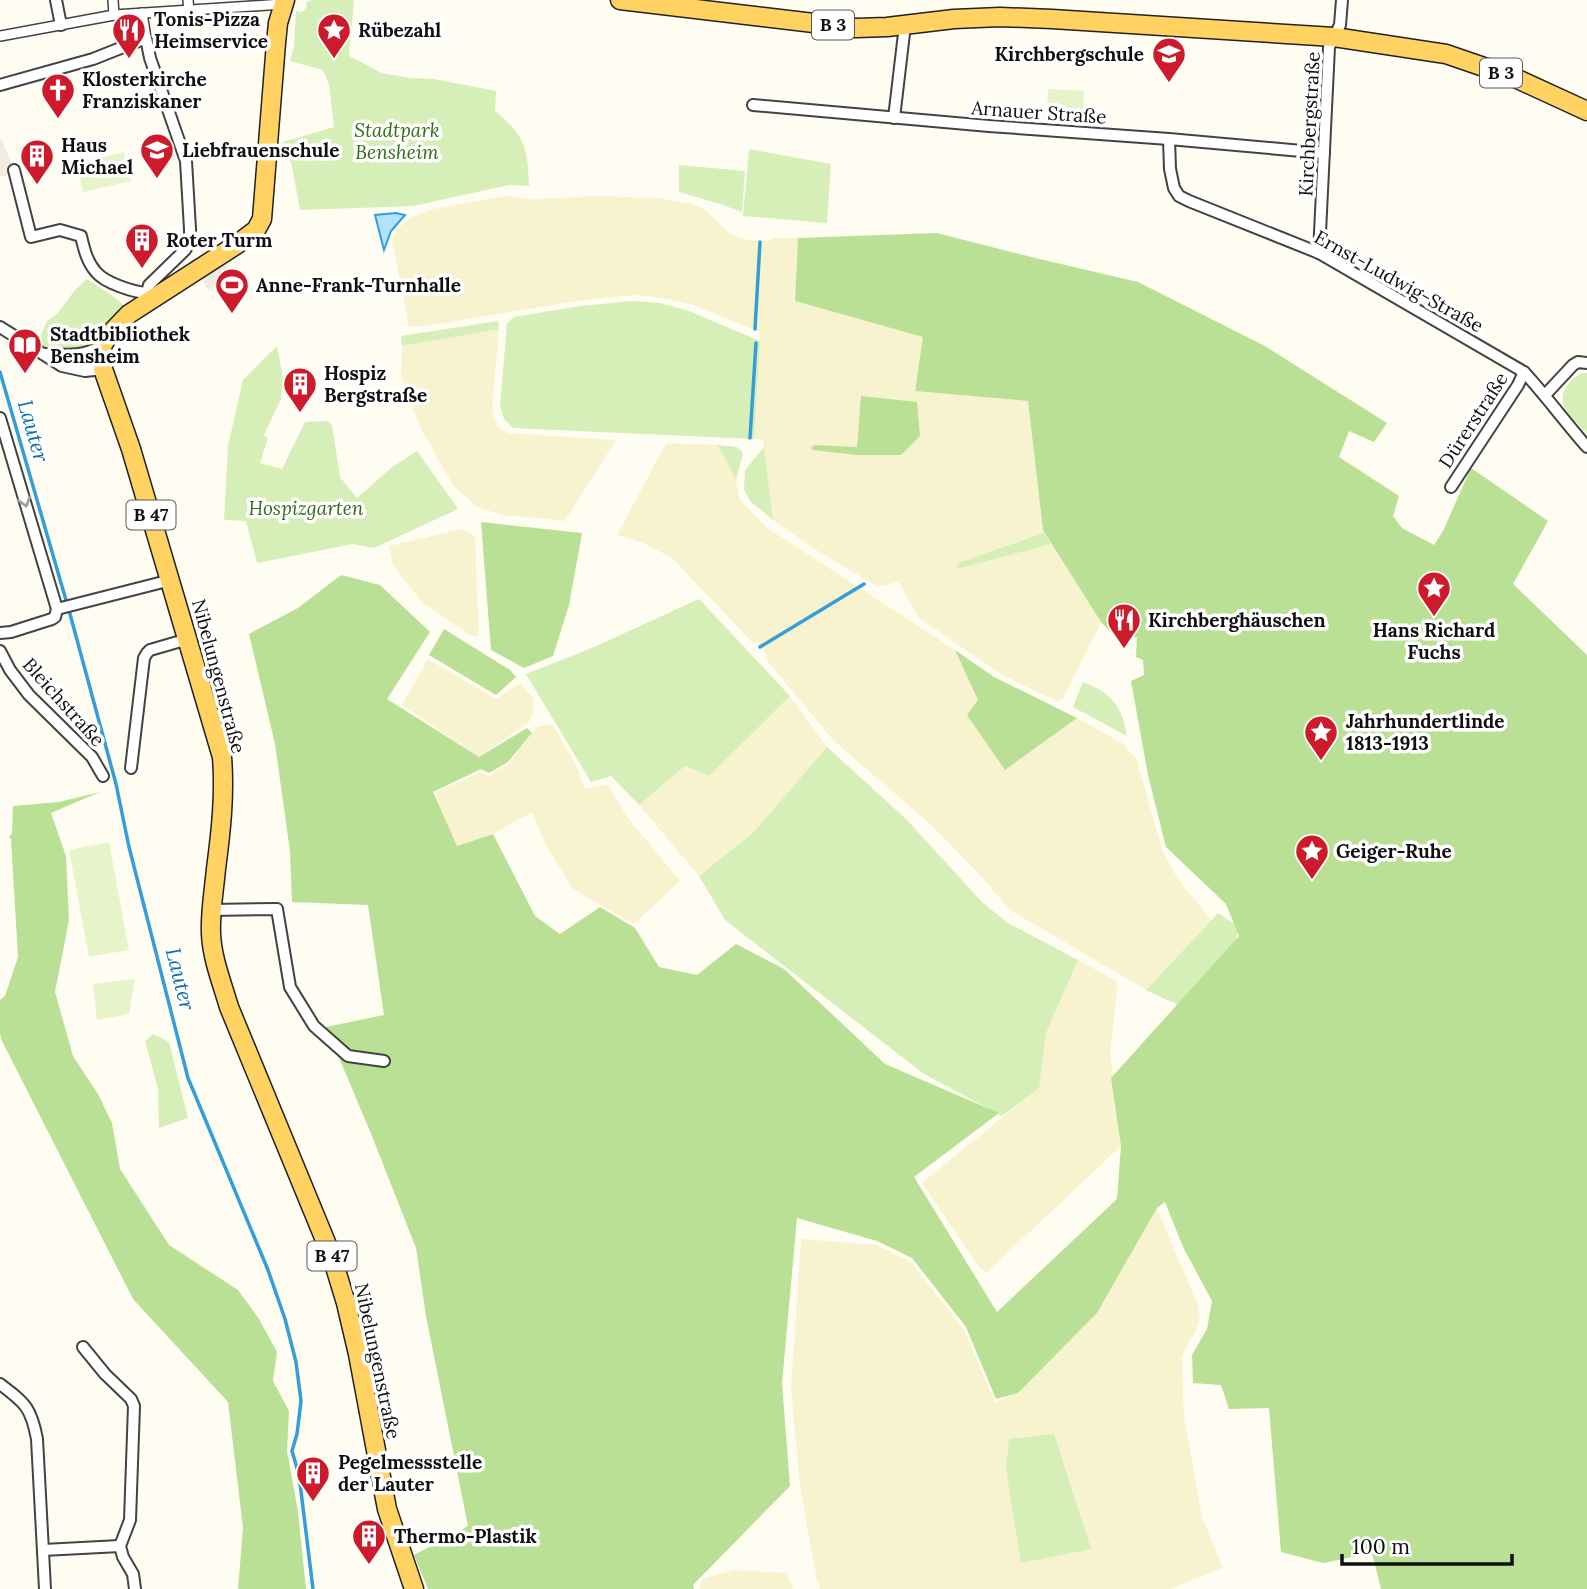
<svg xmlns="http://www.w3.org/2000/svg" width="1587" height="1589" font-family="Lora,serif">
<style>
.farmland{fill:#f8f3cf}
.green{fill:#d6eeb8}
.forest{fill:#bae096}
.pitch{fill:#e7f4ca}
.plaza{fill:#f1ecdf}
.water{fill:#b2e3fb;stroke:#339ed9;stroke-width:2}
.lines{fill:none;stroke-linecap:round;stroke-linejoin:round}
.stream{stroke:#339ed9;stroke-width:3.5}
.pedestrian-casing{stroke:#434343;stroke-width:12}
.minor-casing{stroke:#434343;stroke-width:14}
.primary-casing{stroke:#212121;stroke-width:21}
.pedestrian{stroke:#fff;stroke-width:9}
.minor{stroke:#fff;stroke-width:10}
.primary{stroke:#ffd262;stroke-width:18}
.oneway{stroke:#9f9f9f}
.labels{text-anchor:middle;stroke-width:7;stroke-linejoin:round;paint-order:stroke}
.shield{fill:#fff;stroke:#585858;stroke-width:2}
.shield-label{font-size:18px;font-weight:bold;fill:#101010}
.poi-label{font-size:19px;font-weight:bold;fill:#101010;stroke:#fff;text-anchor:start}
.street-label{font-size:19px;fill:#101010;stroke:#fff}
.park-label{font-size:19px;font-style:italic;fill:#2f6e19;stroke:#fff}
.water-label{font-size:21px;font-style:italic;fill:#0d6eae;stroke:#fff}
</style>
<rect width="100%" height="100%" fill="#fffcf2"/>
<!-- farmland -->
<g class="farmland">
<polygon points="504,196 535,199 598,196 657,198 691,204 704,209 730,234 751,241 768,241 774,238 798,238 795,301 924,337 915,391 1028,401 1043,530 1101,622 1063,699 1057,701 1020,684 995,670 919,618 898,582 882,586 873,584 816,550 773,520 763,439 754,439 760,332 694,305 662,298 635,295 584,300 432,325 409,327 392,240 398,228 410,218 433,209"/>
<polygon points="499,329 492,410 497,426 508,433 616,440 565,521 502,515 477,507 453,485 421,429 401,377 402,346"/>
<polygon points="666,443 718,445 736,480 740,500 766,527 955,650 979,700 1005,770 1077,718 1122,743 1137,760 1163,852 1178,879 1211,920 1146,990 1010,910 979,874 929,823 834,741 765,658 767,656 762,646 757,641 754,644 672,558 643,543 617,535"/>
<polygon points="462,529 475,536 479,636 471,636 422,602 393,565 389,546"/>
<polygon points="428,659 496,699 520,683 533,698 533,712 529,722 479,757 402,705"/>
<polygon points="790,696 827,747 754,832 699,876 639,805 685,766 709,776"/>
<polygon points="552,724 576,765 585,789 607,784 628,818 680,881 634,924 573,889 544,842 532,812 493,834 457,846 439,811 436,792 481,772 488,776 509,763 537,727"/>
<polygon points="1078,960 1118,982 1110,1053 1121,1146 986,1273 976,1263 922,1183 1038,1088 1046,1033"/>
<polygon points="1157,1208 1197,1303 1200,1317 1196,1331 1189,1341 1182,1357 1184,1416 1202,1517 1223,1568 1170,1589 820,1589 816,1576 800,1487 791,1388 801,1239 876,1245 911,1262 964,1330 995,1402 1018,1393 1097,1313"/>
<polygon points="735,1570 787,1573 793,1589 699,1589 703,1578"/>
</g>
<!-- green -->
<g class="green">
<path d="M313,0H354L349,56L382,73L409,78L434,79L496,91L495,111C525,135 528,149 529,186L509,185L413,206L300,210L292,166L283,142L334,127L329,84L323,70L290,61L294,47L296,11L302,12L307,7L306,2Z"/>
<polygon points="749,149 831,164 827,223 743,216"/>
<polygon points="679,165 745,171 742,212 720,204 679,192"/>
<polygon points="87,279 110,294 125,306 114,315 94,343 84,351 57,351 43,347 41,335 47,321 58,313 75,290"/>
<polygon points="632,301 660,303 689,311 760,341 754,439 513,428 504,419 500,406 507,324 514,317 580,306"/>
<polygon points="498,321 499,329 402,346 401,336"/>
<polygon points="277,346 283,378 281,399 264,435 268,438 260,463 282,469 305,422 328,421 332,425 340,477 357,498 391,468 417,451 458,509 374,548 353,544 257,563 246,521 224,520 228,446 243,380"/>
<path d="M1582,373H1587V433C1580,426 1572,419 1567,411C1556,396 1568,380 1582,373Z"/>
<polygon points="718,445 737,447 743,453 736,480"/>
<polygon points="764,447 773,520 750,501 744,489 745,470"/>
<polygon points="1044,533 1051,544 957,569 958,563"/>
<polygon points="699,599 790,696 709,776 685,766 639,805 611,776 591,782 526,674 592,648"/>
<path d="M1083,682C1112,693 1122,706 1127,736L1073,707Z"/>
<polygon points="827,747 906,819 982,902 1006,922 1078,960 1046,1033 1039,1088 1002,1116 924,1074 725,920 699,876 754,832"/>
<polygon points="1218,913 1239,927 1231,956 1191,1011 1146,990"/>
<polygon points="153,1034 169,1042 188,1118 159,1128 158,1089 145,1041"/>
<polygon points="1054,1434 1091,1549 1021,1563 1006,1469 1009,1439"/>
</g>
<!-- forest -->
<g class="forest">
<polygon points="937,233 1031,257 1138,282 1265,346 1387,423 1374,442 1349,431 1339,457 1399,496 1393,516 1402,528 1434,545 1443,531 1471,468 1548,521 1513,584 1587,655 1587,1589 1381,1589 1372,1553 1323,1563 1281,1552 1269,1408 1229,1409 1221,1385 1193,1383 1192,1355 1207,1329 1212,1301 1183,1247 1165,1202 1157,1208 1097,1313 1018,1393 996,1399 966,1327 912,1258 877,1241 797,1218 782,1383 790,1486 693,1585 694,1589 428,1589 414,1555 468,1526 426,1316 416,1248 372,1136 326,1027 384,1015 368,905 292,902 290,851 275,744 249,634 298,608 341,575 380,585 430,632 387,699 479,757 527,728 532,733 508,762 489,773 481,769 433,792 457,846 493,834 535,916 560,934 600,907 635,928 659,967 697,975 736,944 784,969 885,1064 999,1113 914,1177 997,1312 1117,1199 1121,1146 1111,1078 1239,936 1226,904 1166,847 1148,775 1131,681 1144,675 1143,660 1136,657 1137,637 1116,638 1101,622 1043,530 1028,401 915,391 923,337 795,301 798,238"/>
<polygon points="861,396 917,402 920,436 901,455 857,455 813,450 811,448 814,445 857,447"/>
<polygon points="481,522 582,533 569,605 553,656 524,668 491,650"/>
<polygon points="444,629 510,670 516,677 496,695 429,655"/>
<polygon points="955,650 994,677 1077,718 1005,770 967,715 978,700"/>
<polygon points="100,792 51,813 66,856 69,920 55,992 73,1056 98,1094 112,1123 120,1169 169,1245 238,1290 259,1319 277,1352 273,1381 289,1411 287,1451 298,1511 306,1589 238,1589 243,1528 228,1402 133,1299 2,1041 0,1034 0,1000 5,996 18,957 11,839 9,837 12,833 13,806 59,802"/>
</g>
<!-- pitch -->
<g class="pitch">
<polygon points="1048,89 1084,91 1083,118 1047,116"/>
<polygon points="124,152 131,181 83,192 77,163"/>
<polygon points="109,842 129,950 89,957 69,850"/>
<polygon points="135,979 129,1014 97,1020 93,984"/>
</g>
<!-- plaza -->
<g class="plaza">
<polygon points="2,140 14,170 13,174 0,177 0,141"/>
<polygon points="225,263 233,276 208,290 202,278"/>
</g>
<!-- water -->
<polygon class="water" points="396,213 405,215 391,231 384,250 375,215"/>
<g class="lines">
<!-- stream -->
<g class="stream">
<polyline points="755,329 760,242"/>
<polyline points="0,372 70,614 116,784 129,847 188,1078 268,1270 285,1319 296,1362 301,1401 297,1434 292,1451 299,1475 313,1589"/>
<polyline points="750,438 756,343"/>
<polyline points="760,647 864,584"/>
</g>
<!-- pedestrian casing -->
<g class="pedestrian-casing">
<g id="pedestrian">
<polyline points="113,0 114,15"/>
<polyline points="188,0 189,11"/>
<polyline points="142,13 146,38"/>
<polyline points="0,36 114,15 283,4"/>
</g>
</g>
<!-- minor casing -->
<g class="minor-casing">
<g id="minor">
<polyline points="56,0 61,25"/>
<polyline points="0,85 93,59 146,38 150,58 186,161 190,229 190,242 185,250 149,285 147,293 150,300"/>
<polyline points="753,105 989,126 1169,139 1324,153"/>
<polyline points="894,118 905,25"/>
<path d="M1169,139L1170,169L1174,188L1179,196L1189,201L1319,253L1524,372C1546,396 1565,422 1587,447"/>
<path d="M14,170L31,237L60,230L81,236C84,249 87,262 96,272C105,283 133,292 147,293"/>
<polyline points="1319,253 1329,47 1340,25 1342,0"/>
<polyline points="0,327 62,366 85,371 103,369"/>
<path d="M45,354C68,355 82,357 102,346"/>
<polyline points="1545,395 1573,365 1578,362 1587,363"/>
<polyline points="0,418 57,609"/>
<polyline points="1451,487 1518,385 1524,372"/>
<polyline points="57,609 171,580"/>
<polyline points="0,633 11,632 52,619 55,617 57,609"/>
<polyline points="0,651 10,670 29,695 92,757 103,776"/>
<polyline points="131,768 144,658 147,653 150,650 188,639"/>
<polyline points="211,910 277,909 290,987 314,1026 348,1056 384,1061"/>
<polyline points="83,1347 105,1374 131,1399 134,1406 130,1520 120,1546 123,1557 133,1574 135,1589"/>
<path d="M0,1384C25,1403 31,1407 37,1439L45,1589"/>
<polyline points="43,1550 120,1546"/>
</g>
</g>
<!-- primary casing -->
<g class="primary-casing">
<g id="primary">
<path d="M285,0L278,23L276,43L262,219L256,230L236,245L129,314L108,336L102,346L103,369L131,449L222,757C225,795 221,831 216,869C214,891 210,912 211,934C212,958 222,983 229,1007L332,1257L346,1303L358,1354L387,1509L414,1589"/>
<polyline points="620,0 856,28 887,27 954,19 1000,17 1052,19 1334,37 1446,54 1513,77 1587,111"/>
</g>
</g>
<!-- pedestrian -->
<use href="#pedestrian" class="pedestrian"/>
<!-- minor -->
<use href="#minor" class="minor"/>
<!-- primary -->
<use href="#primary" class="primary"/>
</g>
<!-- one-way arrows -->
<defs><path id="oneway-chevron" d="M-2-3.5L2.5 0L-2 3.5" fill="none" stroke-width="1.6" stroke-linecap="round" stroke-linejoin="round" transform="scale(1.75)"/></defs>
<use class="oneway" href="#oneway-chevron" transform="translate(25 502) rotate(73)"/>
<!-- icons -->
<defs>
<g id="restaurant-pin" transform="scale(1.75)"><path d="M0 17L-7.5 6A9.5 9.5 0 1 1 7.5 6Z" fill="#cd1b2b" stroke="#fff"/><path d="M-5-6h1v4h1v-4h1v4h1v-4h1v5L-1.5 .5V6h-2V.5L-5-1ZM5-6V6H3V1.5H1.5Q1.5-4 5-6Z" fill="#fff"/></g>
<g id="sight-pin" transform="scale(1.75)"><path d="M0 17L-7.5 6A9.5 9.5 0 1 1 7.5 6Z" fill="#cd1b2b" stroke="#fff"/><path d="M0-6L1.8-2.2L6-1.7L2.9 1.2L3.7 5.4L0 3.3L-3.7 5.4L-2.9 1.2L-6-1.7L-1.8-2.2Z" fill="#fff"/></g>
<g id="school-pin" transform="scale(1.75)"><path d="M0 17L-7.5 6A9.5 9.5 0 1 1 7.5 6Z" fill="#cd1b2b" stroke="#fff"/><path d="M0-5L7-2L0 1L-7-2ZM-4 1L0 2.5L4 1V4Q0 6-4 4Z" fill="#fff"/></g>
<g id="church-pin" transform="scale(1.75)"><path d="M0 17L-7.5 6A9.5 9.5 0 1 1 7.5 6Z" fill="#cd1b2b" stroke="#fff"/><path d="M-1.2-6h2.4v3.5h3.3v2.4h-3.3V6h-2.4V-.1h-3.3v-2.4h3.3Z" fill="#fff"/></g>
<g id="building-pin" transform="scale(1.75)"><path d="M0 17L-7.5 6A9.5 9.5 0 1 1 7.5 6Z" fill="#cd1b2b" stroke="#fff"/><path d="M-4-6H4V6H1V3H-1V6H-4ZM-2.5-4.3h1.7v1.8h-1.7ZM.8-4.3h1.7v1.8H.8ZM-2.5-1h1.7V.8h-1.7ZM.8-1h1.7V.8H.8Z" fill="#fff"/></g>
<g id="stadium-pin" transform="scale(1.75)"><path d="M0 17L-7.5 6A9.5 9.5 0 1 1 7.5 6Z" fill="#cd1b2b" stroke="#fff"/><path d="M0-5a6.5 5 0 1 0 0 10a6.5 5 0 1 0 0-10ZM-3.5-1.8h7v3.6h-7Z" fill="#fff"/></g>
<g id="library-pin" transform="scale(1.75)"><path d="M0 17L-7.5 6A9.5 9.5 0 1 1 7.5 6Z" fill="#cd1b2b" stroke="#fff"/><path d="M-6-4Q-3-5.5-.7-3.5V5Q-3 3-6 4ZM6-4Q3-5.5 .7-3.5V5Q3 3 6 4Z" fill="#fff"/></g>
</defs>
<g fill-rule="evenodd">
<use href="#restaurant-pin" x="129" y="30"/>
<use href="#sight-pin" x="334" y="30"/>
<use href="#school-pin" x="1169" y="54"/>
<use href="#church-pin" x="58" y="90"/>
<use href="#school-pin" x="157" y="150"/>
<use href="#building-pin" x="37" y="156"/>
<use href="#building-pin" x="142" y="240"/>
<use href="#stadium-pin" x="232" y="285"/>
<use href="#library-pin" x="25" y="345"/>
<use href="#building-pin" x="300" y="384"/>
<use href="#sight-pin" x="1434" y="588"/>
<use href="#restaurant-pin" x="1124" y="620"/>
<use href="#sight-pin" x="1321" y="732"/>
<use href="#sight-pin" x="1312" y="851"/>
<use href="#building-pin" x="313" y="1473"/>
<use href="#building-pin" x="369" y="1536"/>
</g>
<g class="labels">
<!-- shield labels -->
<g class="shield">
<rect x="812" y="10.5" width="42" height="29" rx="5"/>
<rect x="1480" y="58.5" width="42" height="29" rx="5"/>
<rect x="126.5" y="500.5" width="49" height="29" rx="5"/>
<rect x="307.5" y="1241.5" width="49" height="29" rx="5"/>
</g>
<g class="shield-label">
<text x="833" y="31">B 3</text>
<text x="1501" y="79">B 3</text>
<text x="151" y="521">B 47</text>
<text x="332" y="1262">B 47</text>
</g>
<!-- poi labels -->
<g class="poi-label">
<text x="154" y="26">Tonis-Pizza<tspan x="154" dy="22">Heimservice</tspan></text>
<text x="358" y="37">Rübezahl</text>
<text x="1144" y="61" text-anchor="end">Kirchbergschule</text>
<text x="82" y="86">Klosterkirche<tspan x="82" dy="22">Franziskaner</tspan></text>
<text x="61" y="152">Haus<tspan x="61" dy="22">Michael</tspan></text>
<text x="182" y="157">Liebfrauenschule</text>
<text x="166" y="247">Roter Turm</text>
<text x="256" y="292">Anne-Frank-Turnhalle</text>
<text x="50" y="341">Stadtbibliothek<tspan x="50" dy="22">Bensheim</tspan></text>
<text x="324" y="380">Hospiz<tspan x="324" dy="22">Bergstraße</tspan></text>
<text x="1148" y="627">Kirchberghäuschen</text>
<text x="1434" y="637" text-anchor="middle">Hans Richard<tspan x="1434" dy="22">Fuchs</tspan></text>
<text x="1346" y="728">Jahrhundertlinde<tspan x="1346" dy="22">1813-1913</tspan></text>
<text x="1336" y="858">Geiger-Ruhe</text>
<text x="338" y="1469">Pegelmessstelle<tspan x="338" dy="22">der Lauter</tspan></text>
<text x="394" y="1543">Thermo-Plastik</text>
</g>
<!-- street labels -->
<g class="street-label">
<text transform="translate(1039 112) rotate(4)" y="7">Arnauer Straße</text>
<text transform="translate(1309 124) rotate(-87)" y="7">Kirchbergstraße</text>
<text transform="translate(1399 281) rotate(29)" y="7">Ernst-Ludwig-Straße</text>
<text transform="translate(1473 420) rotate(-57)" y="7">Dürerstraße</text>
<text transform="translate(219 676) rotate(75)" y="7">Nibelungenstraße</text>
<text transform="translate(64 702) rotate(48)" y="7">Bleichstraße</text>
<text transform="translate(378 1361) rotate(78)" y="7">Nibelungenstraße</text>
</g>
<!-- park labels -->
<g class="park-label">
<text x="397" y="137">Stadtpark<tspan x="397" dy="22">Bensheim</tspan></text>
<text x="306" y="515">Hospizgarten</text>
</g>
<!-- water labels -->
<g class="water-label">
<text transform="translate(33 431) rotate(74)" y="7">Lauter</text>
<text transform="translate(180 979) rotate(76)" y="7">Lauter</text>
</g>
</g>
<!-- scale -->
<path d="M1342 1554v10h170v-10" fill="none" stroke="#101010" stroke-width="3.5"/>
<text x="1352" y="1554" font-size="21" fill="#101010" stroke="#ffffff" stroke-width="5" paint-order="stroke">100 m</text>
</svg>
